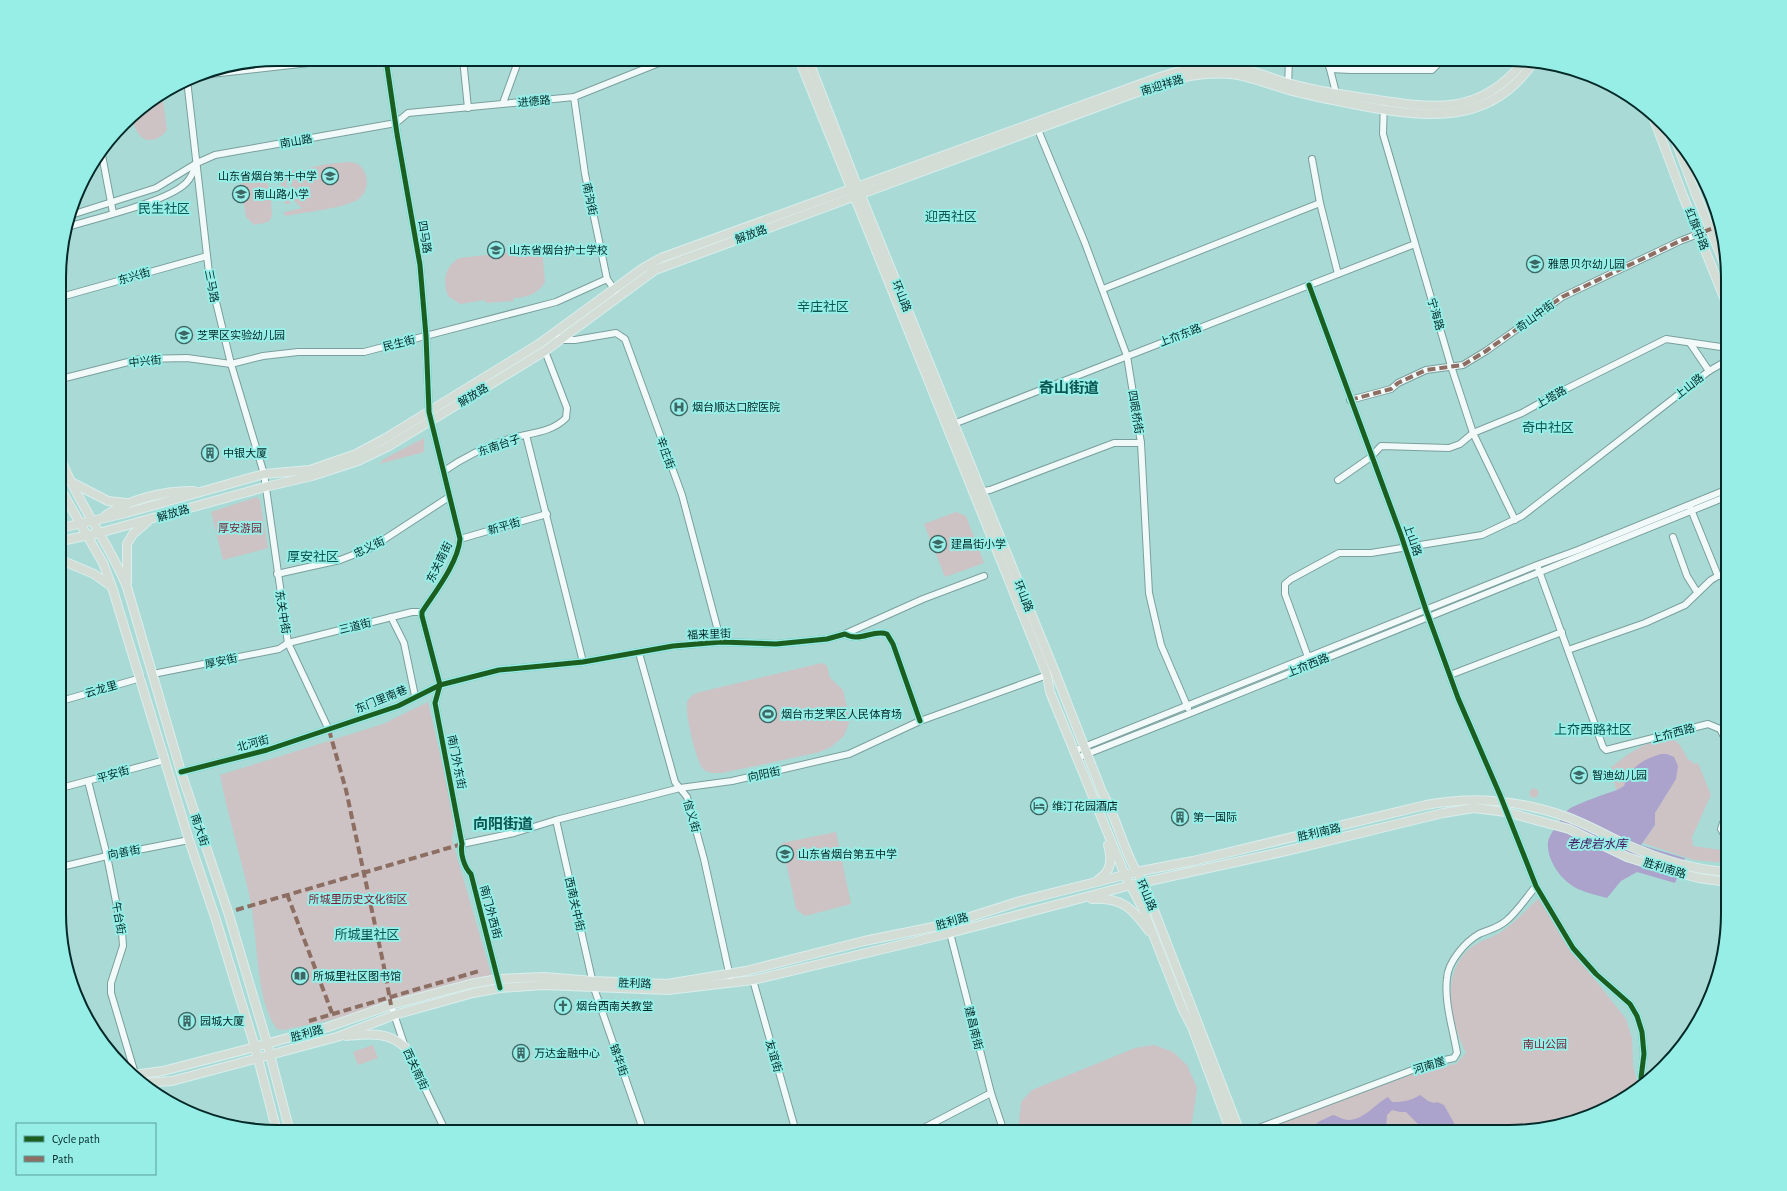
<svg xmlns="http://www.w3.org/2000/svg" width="1787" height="1191" font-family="'Alegreya Sans','Noto Sans SC',sans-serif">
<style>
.green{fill:#cdc2c4}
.water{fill:#aba3cc}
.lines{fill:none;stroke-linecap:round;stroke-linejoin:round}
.minor-casing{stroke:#79a09d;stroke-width:8}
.major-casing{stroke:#d9eeed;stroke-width:10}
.minor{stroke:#f2f9f9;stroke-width:6}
.major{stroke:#d3ddd5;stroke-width:8}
.major-bridge-casing{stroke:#d9eeed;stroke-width:10;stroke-linecap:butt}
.major-bridge{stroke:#d3ddd5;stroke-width:8}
.quiet{stroke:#8d6e63;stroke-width:4;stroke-dasharray:8 4;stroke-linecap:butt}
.cycleway-casing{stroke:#96eee7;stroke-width:8}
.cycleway{stroke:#1b5e20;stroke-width:5}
.labels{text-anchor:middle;stroke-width:4;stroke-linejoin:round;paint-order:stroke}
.street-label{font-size:11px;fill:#022927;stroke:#96eee7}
.poi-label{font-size:11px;fill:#022927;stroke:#96eee7;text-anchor:start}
.park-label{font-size:11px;fill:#761c34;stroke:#96eee7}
.water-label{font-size:12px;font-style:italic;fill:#41135c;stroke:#96eee7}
.quarter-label{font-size:13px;fill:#0a5653;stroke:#96eee7}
.district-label{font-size:15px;font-weight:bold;fill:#0a5653;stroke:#96eee7}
.rim{fill:none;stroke:#022927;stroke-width:2}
</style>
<rect width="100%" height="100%" fill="#aadad6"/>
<!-- green -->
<g class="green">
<path d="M162,95L167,129C165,133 162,136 158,138C141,146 134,129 132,116Z"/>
<path d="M349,162C369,162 373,191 357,200C344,208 302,213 285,216L284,212L302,208C295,203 290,197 291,188C293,164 331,164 349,162Z"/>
<polygon points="296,170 297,173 293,176 290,182 286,182 290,204 285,204 280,181 285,180 285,175 288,174 288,172"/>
<path d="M255,175C272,176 271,201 272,215C271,224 262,223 254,225L246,217L241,187C241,178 247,176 255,175Z"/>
<path d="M542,249L545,282C538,294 527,298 513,298L514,301L486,303L485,300L460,304L448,296C442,280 445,267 459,258Z"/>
<polygon points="424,438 424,452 379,464 384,459"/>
<polygon points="257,497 260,500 268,548 223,560 211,512"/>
<polygon points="956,512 966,516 984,563 945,577 924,524"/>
<path d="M822,663L827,666L830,678L843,690L850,720L844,736L831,747L820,752L722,773C716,773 710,774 704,770C697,765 685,714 687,704C687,699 692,696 696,693Z"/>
<path d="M428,702L455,819L452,840L492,977L331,1020L283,1030L277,1029C255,1001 258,935 250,899C241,857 228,817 220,775L383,724Z"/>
<path d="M1673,739L1680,745L1689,761L1691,760L1694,764L1698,763L1711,795L1692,837L1693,846L1728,851V863L1694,860L1643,843L1655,825V813L1667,793L1674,757L1667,754H1661L1627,776L1624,786L1617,790L1616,788L1609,769C1632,751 1644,741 1673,739Z"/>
<circle cx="1534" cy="793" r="4.5"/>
<polygon points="836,832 851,904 805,916 796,909 782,843"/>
<path d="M1539,898L1567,944L1626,1019L1632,1038L1633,1066L1639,1088L1618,1103L1566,1124L1523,1132H1269L1267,1128L1405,1077L1435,1067L1456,1064L1466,1053C1451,1024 1441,978 1466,952C1477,940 1493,939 1505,929C1517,920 1528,908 1539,898Z"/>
<polygon points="373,1045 378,1058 358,1065 353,1052"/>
<polygon points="1154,1045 1173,1052 1187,1065 1197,1088 1192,1122 1184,1132 1020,1132 1019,1124 1021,1102 1032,1090 1135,1048"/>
<polygon points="316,1124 318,1129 324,1129 325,1132 304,1132 303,1129"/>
</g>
<!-- water -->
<g class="water">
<path d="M1661,754H1667L1674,757L1678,766L1676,779L1655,813V825L1641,845L1685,858L1675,883L1637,872L1621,881L1607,898C1597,895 1587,893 1578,889C1562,882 1546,860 1548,842C1549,835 1563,815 1569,809C1574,805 1610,792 1617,790L1624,786C1629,768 1643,759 1661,754Z"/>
<path d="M1420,1095L1428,1101L1434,1103L1437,1102L1444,1105L1459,1132H1421L1418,1124L1406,1112H1400L1392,1110L1387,1115L1386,1128L1382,1132H1305L1320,1121L1333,1115C1337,1116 1344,1120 1348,1120C1364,1120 1375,1104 1388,1097L1392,1102C1404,1102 1410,1101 1420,1095Z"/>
</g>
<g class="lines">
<!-- minor casing -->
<g class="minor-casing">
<g id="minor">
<path d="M386,59L397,134L420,265L426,336L429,412L460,539C458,563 435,592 422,612V616L440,685L435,703L462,844C460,853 464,867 471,874L500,988"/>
<polyline points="463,59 468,108"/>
<polyline points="1326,59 1330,69 1351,70"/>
<polyline points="1348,59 1353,70 1432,70 1443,59"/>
<polyline points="1330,69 1336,93"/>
<polyline points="193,76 344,59"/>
<polyline points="187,80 209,273 231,364 264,474 288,643 329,730"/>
<polyline points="1288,87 1289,59"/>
<polyline points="574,97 585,174 607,279 619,296"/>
<polyline points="1384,101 1383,134 1451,366 1473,433 1515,520"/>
<polyline points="503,103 519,59"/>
<polyline points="1036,125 1085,243 1127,356 1141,443 1149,593 1161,645 1188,708"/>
<polyline points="102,155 113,213"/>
<polyline points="1312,159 1320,203 1338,274"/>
<polyline points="71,215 156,188 197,163 215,155 396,123 408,113 574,97 669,59"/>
<path d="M68,227C96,218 167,202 186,183C191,178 194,171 196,164"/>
<polyline points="1309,285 1401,535 1426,610 1458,698 1500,795 1536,886 1573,948 1596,974 1630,1004 1637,1016 1642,1032 1644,1054 1641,1078 1643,1085"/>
<polyline points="1103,289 1320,203"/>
<polyline points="61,297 207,256"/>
<polyline points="555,333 561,340 575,340 616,333 625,339 682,495 721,642"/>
<polyline points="1690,343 1709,371"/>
<polyline points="61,379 140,359 187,358 231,364 263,356 298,352 364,352 556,302 607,279"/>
<polyline points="1350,400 1391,389 1398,383 1426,370 1463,365 1486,351 1562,297 1680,241 1721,225"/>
<polyline points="951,425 1415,244"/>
<polyline points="526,435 583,662"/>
<path d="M444,471C464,457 487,446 511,438C530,433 551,433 566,418L567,408L545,351"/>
<polyline points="1338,480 1371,457 1381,446 1449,448 1460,444 1473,433 1522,413 1558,393 1666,339 1728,348"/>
<polyline points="979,488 983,491 990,490 1114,443 1141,443"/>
<polyline points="1690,507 1718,576"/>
<polyline points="1673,537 1687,576 1697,592"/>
<polyline points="460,539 547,514"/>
<polyline points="1538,568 1603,747 1606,750 1610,749 1708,724 1720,729 1728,745"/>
<polyline points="277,574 340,560 371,548 449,497"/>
<polyline points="391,617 404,643 415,696"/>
<polyline points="845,634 923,599 984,576"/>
<polyline points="1568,650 1645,623 1685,605 1711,580 1718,576 1728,575"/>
<polyline points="639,653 675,782 687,797 704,859 730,977"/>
<polyline points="1308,657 1285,594 1285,584 1291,579 1339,553 1371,553 1482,535 1522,516 1709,371 1728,360"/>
<polyline points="153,674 279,649 288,643 412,612 422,612"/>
<polyline points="1450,675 1562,632"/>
<polyline points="61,701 141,678"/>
<polyline points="1074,751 1537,565 1578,550 1728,489"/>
<polyline points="1077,758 1191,713 1728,496"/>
<path d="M181,772L267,750L398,706L440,685L499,670L583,662L673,646L721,642L776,644L827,639L845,634C859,643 873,629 887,634L893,644L920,721"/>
<polyline points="88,781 107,856 122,932 123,946 111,983 111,993 136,1077"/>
<polyline points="61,788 165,760"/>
<polyline points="1728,819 1723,823 1721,829 1728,841"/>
<polyline points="556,820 594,988 644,1132"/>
<polyline points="462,844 514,833 556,820 680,788 732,781 849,754 920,721 1050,674"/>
<polyline points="61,867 107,856 189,840"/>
<polyline points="950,933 991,1093 1004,1132"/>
<polyline points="753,980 796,1132"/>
<polyline points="391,1005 405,1047 446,1132"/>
<polyline points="916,1132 991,1093"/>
<path d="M1248,1132L1431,1063L1454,1058L1457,1053C1453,1029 1444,1002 1447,978C1448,962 1465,942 1479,934C1488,930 1498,928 1506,921C1517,912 1526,898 1536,886"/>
</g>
</g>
<!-- major casing -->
<g class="major-casing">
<g id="major">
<polyline points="799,59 1047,675 1050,692 1125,875 1143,909 1183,1010 1192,1027 1231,1132"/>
<path d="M808,59L860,193L1055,672L1102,792C1118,820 1124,855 1143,882L1240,1132"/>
<polyline points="1652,114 1683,196"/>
<polyline points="1673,133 1695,192"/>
<path d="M61,460C79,505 109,543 127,587L181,772L229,915L267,1043L290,1132"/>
<polyline points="71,482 108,501 126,503"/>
<polyline points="61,490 103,563 112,587 189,840 216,920 255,1047 277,1132"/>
<path d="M105,516C127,500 166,490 194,491"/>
<path d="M61,528L126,513L264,474L310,470L356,454L386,438L539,344L643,268L661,258L1160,77C1182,70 1206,65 1229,67C1250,68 1268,78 1288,83C1315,91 1344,95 1372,99C1433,109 1481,116 1524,61"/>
<path d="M61,541L99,533L265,487L312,476L358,461L389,446L545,351L655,270L1162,83C1184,76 1208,72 1231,74C1251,76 1270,85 1289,90C1313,97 1338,101 1363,106C1428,118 1490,125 1533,63"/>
<polyline points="61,560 94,574 111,586"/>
<polyline points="127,582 127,544 133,534 147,522"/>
<path d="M1098,880C1112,871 1112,859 1108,845"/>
<path d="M1092,899C1122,897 1132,908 1149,931"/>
<path d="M346,1036C368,1034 388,1031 405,1047"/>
<path d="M133,1075L163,1071L255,1047L328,1027L391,1005L470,984L498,979L544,977L593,981L667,984L746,971L864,941L948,924L1017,902L1136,872L1193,861L1426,805C1475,796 1517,800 1564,816C1585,823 1605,835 1625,844C1656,858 1693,870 1728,872"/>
<polyline points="142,1083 172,1081 337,1037 394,1015 473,993 500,988 544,985 668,990 753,980 950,933 1131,885 1286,851 1443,813 1474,808 1506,812 1569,829 1627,857 1671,871 1699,878 1728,882"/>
</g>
</g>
<!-- minor -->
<use href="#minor" class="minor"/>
<!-- major -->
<use href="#major" class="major"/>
<!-- major-bridge casing -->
<g class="major-bridge-casing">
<g id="major-bridge">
<polyline points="1695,192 1728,273"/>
<polyline points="1683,196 1728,307"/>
</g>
</g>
<!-- major-bridge -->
<use href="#major-bridge" class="major-bridge"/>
<!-- quiet -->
<g class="quiet">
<polyline points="1350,400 1391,389 1398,383 1426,370 1463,365 1486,351 1562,297 1680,241 1721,225"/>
<polyline points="329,730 346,790 383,962 391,1005"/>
<polyline points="287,894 332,1013"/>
<polyline points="236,910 462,844"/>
<polyline points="309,1021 479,971"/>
</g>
<!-- cycleway casing -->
<g class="cycleway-casing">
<g id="cycleway">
<path d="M386,59L397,134L420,265L426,336L429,412L460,539C458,563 435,592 422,612V616L440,685L435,703L462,844C460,853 464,867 471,874L500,988"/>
<polyline points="1309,285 1401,535 1426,610 1458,698 1500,795 1536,886 1573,948 1596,974 1630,1004 1637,1016 1642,1032 1644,1054 1641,1078 1643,1085"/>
<path d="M181,772L267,750L398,706L440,685L499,670L583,662L673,646L721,642L776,644L827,639L845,634C859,643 873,629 887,634L893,644L920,721"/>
</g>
</g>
<!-- cycleway -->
<use href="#cycleway" class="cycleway"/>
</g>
<!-- icons -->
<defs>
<g id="school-ring" transform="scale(0.9)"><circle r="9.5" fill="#96eee7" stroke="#3d6764" stroke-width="1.5"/><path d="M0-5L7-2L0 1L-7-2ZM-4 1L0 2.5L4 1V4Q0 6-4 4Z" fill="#3d6764"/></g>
<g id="hospital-ring" transform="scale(0.9)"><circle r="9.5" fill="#96eee7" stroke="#3d6764" stroke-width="1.5"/><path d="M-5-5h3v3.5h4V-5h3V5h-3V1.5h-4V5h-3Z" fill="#3d6764"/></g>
<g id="building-ring" transform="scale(0.9)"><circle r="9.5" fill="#96eee7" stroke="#3d6764" stroke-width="1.5"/><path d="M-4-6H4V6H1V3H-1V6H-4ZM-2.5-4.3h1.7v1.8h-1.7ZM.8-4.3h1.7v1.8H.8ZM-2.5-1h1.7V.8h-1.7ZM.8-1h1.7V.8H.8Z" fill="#3d6764"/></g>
<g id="stadium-ring" transform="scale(0.9)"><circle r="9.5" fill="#96eee7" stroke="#3d6764" stroke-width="1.5"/><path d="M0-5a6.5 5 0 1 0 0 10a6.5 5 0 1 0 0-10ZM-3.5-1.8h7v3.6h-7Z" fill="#3d6764"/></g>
<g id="hotel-ring" transform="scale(0.9)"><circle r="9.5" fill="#96eee7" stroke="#3d6764" stroke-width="1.5"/><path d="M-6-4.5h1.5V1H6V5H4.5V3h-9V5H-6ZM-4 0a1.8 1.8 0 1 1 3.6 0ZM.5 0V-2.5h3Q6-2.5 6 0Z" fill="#3d6764"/></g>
<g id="library-ring" transform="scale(0.9)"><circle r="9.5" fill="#96eee7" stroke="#3d6764" stroke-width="1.5"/><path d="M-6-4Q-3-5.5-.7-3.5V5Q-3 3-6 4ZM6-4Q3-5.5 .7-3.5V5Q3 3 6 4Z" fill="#3d6764"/></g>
<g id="church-ring" transform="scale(0.9)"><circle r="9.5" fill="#96eee7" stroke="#3d6764" stroke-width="1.5"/><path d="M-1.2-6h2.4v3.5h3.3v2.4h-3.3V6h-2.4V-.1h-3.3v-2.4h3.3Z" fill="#3d6764"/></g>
</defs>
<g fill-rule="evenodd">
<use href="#school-ring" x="330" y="176"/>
<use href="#school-ring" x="241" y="194"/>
<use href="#school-ring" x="496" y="250"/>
<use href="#school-ring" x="1535" y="264"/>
<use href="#school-ring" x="184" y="335"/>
<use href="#hospital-ring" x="679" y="407"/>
<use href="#building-ring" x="210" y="453"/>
<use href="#school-ring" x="938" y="544"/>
<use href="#stadium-ring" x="768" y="714"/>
<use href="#school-ring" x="1579" y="775"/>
<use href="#hotel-ring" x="1039" y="806"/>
<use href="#building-ring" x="1180" y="817"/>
<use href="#school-ring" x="785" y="854"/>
<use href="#library-ring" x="300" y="976"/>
<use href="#church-ring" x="563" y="1006"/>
<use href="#building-ring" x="187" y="1021"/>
<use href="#building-ring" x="521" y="1053"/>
</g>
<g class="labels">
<!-- street labels -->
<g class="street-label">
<text transform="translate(1162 85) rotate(-17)" y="4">南迎祥路</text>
<text transform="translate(534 101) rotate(-5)" y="4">进德路</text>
<text transform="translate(296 141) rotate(-10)" y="4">南山路</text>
<text transform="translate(590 199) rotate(78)" y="4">南沟街</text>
<text transform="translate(1697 229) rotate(68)" y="4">红旗中路</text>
<text transform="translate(751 234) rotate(-20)" y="4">解放路</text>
<text transform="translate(425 237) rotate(81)" y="4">四马路</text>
<text transform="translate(134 276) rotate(-16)" y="4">东兴街</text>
<text transform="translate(212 286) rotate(79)" y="4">三马路</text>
<text transform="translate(902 296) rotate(68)" y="4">环山路</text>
<text transform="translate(1436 314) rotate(74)" y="4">宁海路</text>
<text transform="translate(1535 316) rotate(-36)" y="4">奇山中街</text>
<text transform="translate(1180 335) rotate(-21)" y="4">上夼东路</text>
<text transform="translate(399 343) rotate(-14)" y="4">民生街</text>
<text transform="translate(145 361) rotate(-6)" y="4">中兴街</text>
<text transform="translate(1689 386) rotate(-38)" y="4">上山路</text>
<text transform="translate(473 395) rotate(-31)" y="4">解放路</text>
<text transform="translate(1551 397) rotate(-29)" y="4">上塔路</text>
<text transform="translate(1136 412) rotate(81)" y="4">四眼桥街</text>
<text transform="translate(499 445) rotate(-19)" y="4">东南台子</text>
<text transform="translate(666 453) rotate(70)" y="4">辛庄街</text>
<text transform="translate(173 513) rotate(-16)" y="4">解放路</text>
<text transform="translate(504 526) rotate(-16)" y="4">新平街</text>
<text transform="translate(1413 540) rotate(71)" y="4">上山路</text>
<text transform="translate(369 547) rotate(-26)" y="4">忠义街</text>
<text transform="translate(439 562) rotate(-64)" y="4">东关南街</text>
<text transform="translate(1024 596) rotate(68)" y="4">环山路</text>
<text transform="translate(283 612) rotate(81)" y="4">东关中街</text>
<text transform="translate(355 626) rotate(-14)" y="4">三道街</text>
<text transform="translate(709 634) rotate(-2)" y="4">福来里街</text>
<text transform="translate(221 661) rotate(-12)" y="4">厚安街</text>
<text transform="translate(1308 665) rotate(-22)" y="4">上夼西路</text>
<text transform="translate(101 689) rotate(-16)" y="4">云龙里</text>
<text transform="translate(381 699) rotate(-22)" y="4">东门里南巷</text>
<text transform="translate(1673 733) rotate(-15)" y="4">上夼西路</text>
<text transform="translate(253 743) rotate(-15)" y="4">北河街</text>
<text transform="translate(457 762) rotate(79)" y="4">南门外东街</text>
<text transform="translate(113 774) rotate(-16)" y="4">平安街</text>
<text transform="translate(764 774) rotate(-12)" y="4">向阳街</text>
<text transform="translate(692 816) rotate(74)" y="4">信义街</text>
<text transform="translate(200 830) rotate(72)" y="4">南大街</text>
<text transform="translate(1319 832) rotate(-13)" y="4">胜利南路</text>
<text transform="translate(124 852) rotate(-11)" y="4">向善街</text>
<text transform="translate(1665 868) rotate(17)" y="4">胜利南路</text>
<text transform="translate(1147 895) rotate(66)" y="4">环山路</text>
<text transform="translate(575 904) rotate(77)" y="4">西南关中街</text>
<text transform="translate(491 912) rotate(75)" y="4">南门外西街</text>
<text transform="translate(119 918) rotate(80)" y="4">午台街</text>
<text transform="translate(952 921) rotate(-16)" y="4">胜利路</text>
<text transform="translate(635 983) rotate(2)" y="4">胜利路</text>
<text transform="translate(974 1028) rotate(76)" y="4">建昌南街</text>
<text transform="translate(307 1033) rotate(-15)" y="4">胜利路</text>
<text transform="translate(774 1056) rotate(74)" y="4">友谊街</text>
<text transform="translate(619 1060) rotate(71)" y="4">锦华街</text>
<text transform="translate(1429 1065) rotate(-17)" y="4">河南崖</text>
<text transform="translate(416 1069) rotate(65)" y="4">西关南街</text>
</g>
<!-- poi labels -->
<g class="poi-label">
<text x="317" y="180" text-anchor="end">山东省烟台第十中学</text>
<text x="254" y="198">南山路小学</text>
<text x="509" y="254">山东省烟台护士学校</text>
<text x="1548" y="268">雅思贝尔幼儿园</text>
<text x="197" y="339">芝罘区实验幼儿园</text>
<text x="692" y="411">烟台顺达口腔医院</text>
<text x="223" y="457">中银大厦</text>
<text x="951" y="548">建昌街小学</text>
<text x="781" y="718">烟台市芝罘区人民体育场</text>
<text x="1592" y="779">智迪幼儿园</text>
<text x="1052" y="810">维汀花园酒店</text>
<text x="1193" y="821">第一国际</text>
<text x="798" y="858">山东省烟台第五中学</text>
<text x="313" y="980">所城里社区图书馆</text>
<text x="576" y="1010">烟台西南关教堂</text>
<text x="200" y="1025">园城大厦</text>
<text x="534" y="1057">万达金融中心</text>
</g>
<!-- park labels -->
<g class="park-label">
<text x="240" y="532">厚安游园</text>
<text x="358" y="903">所城里历史文化街区</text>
<text x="1545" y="1048">南山公园</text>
</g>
<!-- water labels -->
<g class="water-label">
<text x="1597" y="848">老虎岩水库</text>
</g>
<!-- quarter labels -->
<g class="quarter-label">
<text x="164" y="213">民生社区</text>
<text x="951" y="221">迎西社区</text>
<text x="823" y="311">辛庄社区</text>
<text x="1548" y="432">奇中社区</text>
<text x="313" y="561">厚安社区</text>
<text x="1593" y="734">上夼西路社区</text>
<text x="367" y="939">所城里社区</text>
</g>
<!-- district labels -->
<g class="district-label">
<text x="1069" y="393">奇山街道</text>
<text x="503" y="829">向阳街道</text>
</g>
</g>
<!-- crop -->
<path d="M0 0H1787V1191H0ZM278 66H1509A212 212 0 0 1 1721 278V913A212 212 0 0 1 1509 1125H278A212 212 0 0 1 66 913V278A212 212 0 0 1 278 66Z" fill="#96eee7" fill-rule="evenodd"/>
<path class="rim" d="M278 66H1509A212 212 0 0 1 1721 278V913A212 212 0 0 1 1509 1125H278A212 212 0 0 1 66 913V278A212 212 0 0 1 278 66Z"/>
<!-- legend -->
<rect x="16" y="1123" width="140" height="52" fill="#96eee7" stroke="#5b9f9a"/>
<rect x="24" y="1136" width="20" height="6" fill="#1b5e20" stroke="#5b9f9a"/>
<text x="52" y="1143" font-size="12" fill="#022927">Cycle path</text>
<rect x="24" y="1156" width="20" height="6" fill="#8d6e63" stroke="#5b9f9a"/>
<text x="52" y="1163" font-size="12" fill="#022927">Path</text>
</svg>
